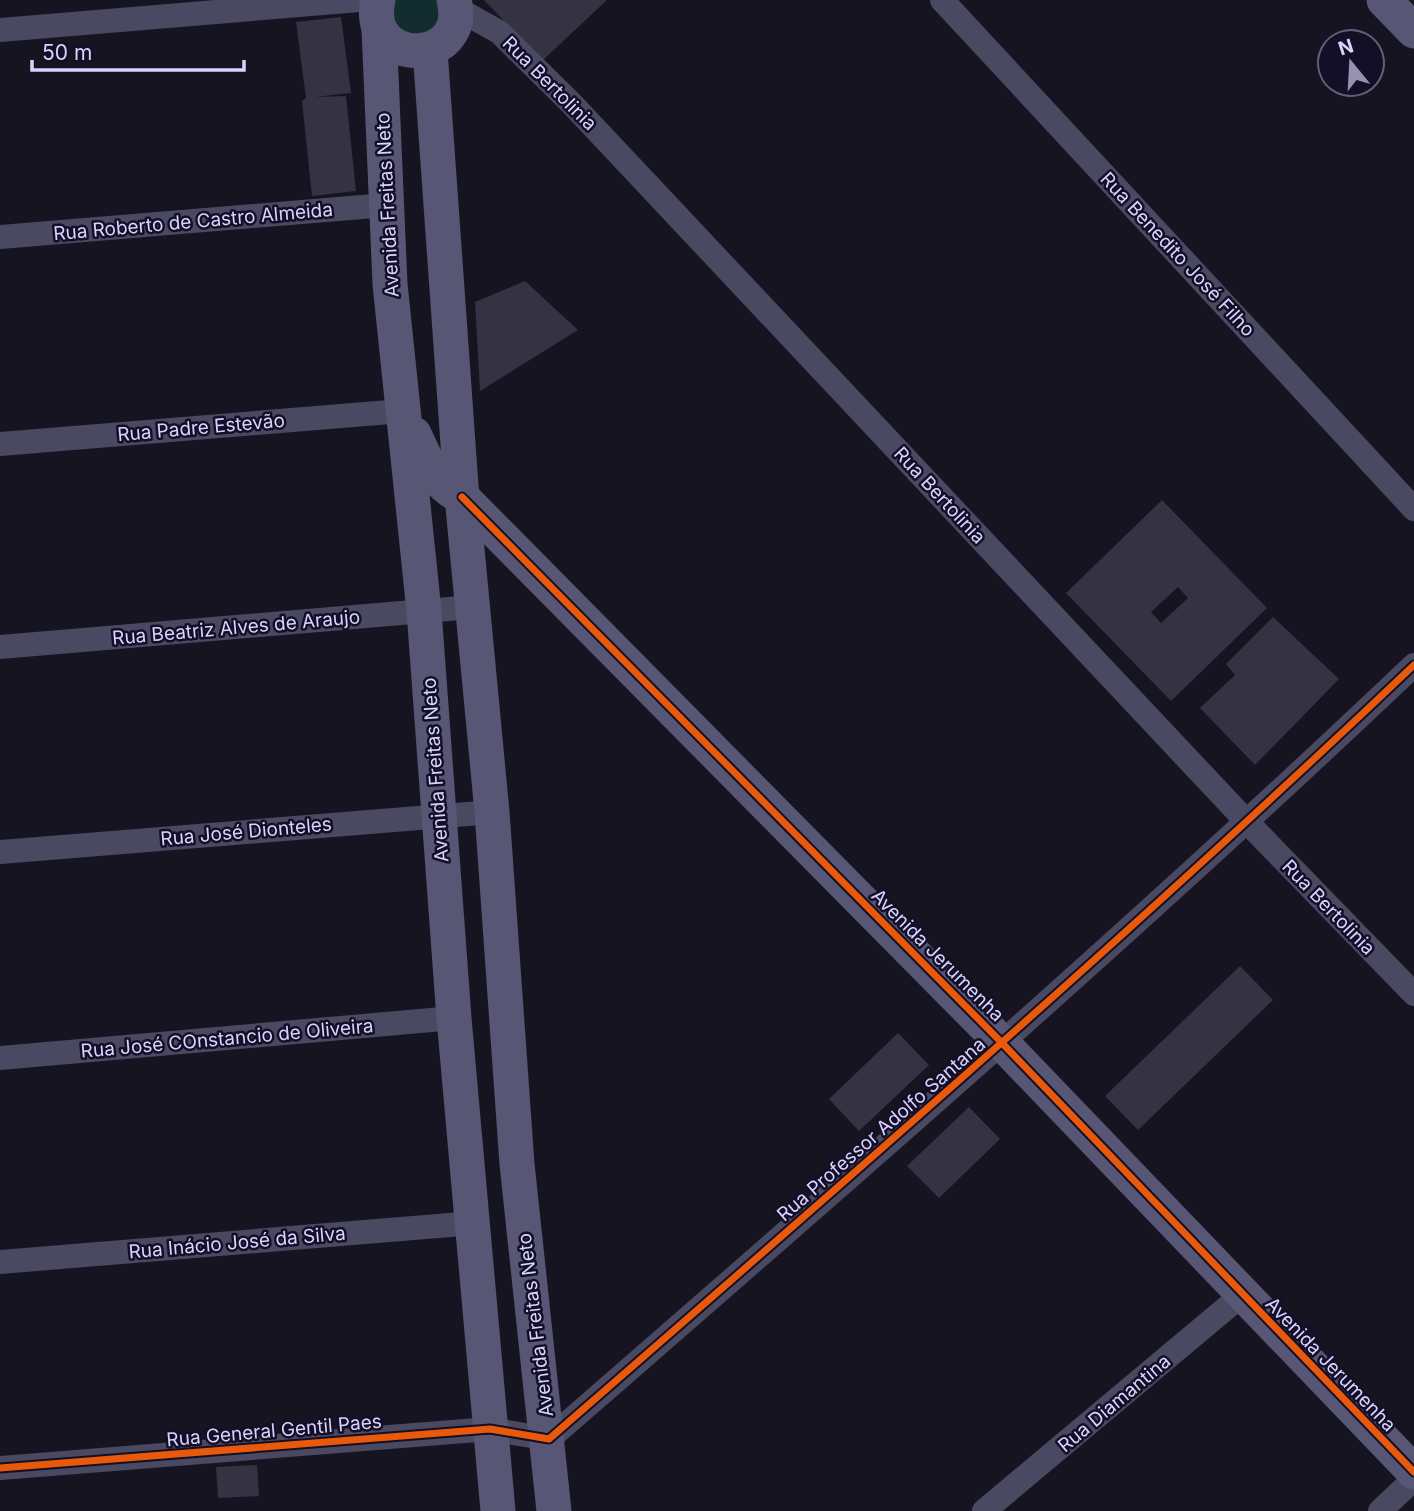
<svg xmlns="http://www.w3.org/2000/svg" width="1414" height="1511" font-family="Inter,sans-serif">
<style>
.green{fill:#132c2d}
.building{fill:#343243;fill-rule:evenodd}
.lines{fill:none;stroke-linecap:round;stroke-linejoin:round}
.street{stroke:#4a4962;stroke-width:24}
.secondary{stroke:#575674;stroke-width:35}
.cycleway-casing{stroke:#130f26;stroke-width:11}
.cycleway{stroke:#e8590c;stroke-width:7}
.labels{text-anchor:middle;stroke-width:5;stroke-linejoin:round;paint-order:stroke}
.street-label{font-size:19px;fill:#d9d4ff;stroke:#130f26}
</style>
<rect width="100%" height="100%" fill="#161421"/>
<!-- green -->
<polygon class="green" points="394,0 438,0 441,18 426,35 398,30 391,9"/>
<!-- building -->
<g class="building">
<polygon points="484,0 607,0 542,61"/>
<polygon points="341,17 351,93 315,97 346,96 356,191 312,196 302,101 306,98 296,22"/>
<polygon points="525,281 578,330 480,391 475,302"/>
<path d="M1162,500L1267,608L1171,701L1066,593ZM1178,587L1188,598L1161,623L1151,612Z"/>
<polygon points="1273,617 1339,679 1255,765 1200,708 1235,675 1226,664"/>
<polygon points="1240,966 1273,1000 1138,1130 1105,1096"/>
<polygon points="898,1033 929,1065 859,1131 829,1099"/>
<polygon points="969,1107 1000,1139 939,1198 907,1166"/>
<polygon points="257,1465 259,1496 218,1498 216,1467"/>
</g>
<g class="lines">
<!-- street -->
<g class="street">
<polyline points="942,0 1414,509"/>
<polyline points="456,8 499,32 572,104 1248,823 1414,994"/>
<polyline points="0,30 359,0"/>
<polyline points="0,237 386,205"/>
<polyline points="0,444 402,411"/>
<polyline points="0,647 472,607"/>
<polyline points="0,852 492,812"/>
<polyline points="0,1058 454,1018"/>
<polyline points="0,1262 474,1223"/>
<path d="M0,1468L490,1429L549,1439C841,1185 1133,932 1414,665"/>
<polyline points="984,1511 1243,1294"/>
<polyline points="1380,1511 1414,1479"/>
</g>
<!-- secondary -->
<g class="secondary">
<path d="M378,0C363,69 471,66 454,0"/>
<polyline points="1384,0 1414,31"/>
<polyline points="379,29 390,284 424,611 454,1018 498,1511"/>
<polyline points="430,50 461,486 492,812 517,1164 554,1511"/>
<path d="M414,434C427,461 434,484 462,497L1003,1044L1414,1472"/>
</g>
<!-- cycleway casing -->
<g class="cycleway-casing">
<g id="cycleway">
<polyline points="462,497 1003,1044 1414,1472"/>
<path d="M0,1468L490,1429L549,1439C841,1185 1133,932 1414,665"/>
</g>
</g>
<!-- cycleway -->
<use href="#cycleway" class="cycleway"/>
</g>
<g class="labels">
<!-- street labels -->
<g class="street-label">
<text transform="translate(550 83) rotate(45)" y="7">Rua Bertolinia</text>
<text transform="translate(387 205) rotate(-93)" y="7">Avenida Freitas Neto</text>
<text transform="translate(193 221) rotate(-5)" y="7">Rua Roberto de Castro Almeida</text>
<text transform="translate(1178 254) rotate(47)" y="7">Rua Benedito José Filho</text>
<text transform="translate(201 427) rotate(-5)" y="7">Rua Padre Estevão</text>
<text transform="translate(940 495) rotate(47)" y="7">Rua Bertolinia</text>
<text transform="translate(236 627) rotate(-5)" y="7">Rua Beatriz Alves de Araujo</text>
<text transform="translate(435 770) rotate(-94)" y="7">Avenida Freitas Neto</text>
<text transform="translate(246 831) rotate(-5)" y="7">Rua José Dionteles</text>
<text transform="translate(1329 907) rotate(46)" y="7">Rua Bertolinia</text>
<text transform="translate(938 955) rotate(45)" y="7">Avenida Jerumenha</text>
<text transform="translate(227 1038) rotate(-5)" y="7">Rua José COnstancio de Oliveira</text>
<text transform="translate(881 1129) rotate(-41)" y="7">Rua Professor Adolfo Santana</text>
<text transform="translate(237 1242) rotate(-5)" y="7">Rua Inácio José da Silva</text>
<text transform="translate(535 1325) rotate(-97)" y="7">Avenida Freitas Neto</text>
<text transform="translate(1331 1364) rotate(46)" y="7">Avenida Jerumenha</text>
<text transform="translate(1114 1403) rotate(-40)" y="7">Rua Diamantina</text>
<text transform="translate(274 1430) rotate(-5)" y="7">Rua General Gentil Paes</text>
</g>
</g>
<!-- north arrow -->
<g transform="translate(1351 63) rotate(342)"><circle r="33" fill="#130f26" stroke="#625e7d" stroke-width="2"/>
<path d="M0-5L12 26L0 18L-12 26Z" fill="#9591b1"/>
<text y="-10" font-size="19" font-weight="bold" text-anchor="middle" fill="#d9d4ff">N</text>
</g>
<!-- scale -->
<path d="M32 60v10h212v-10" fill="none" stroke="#d9d4ff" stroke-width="3.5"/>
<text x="42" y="60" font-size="21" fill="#d9d4ff" stroke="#130f26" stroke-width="5" paint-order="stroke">50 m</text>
</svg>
